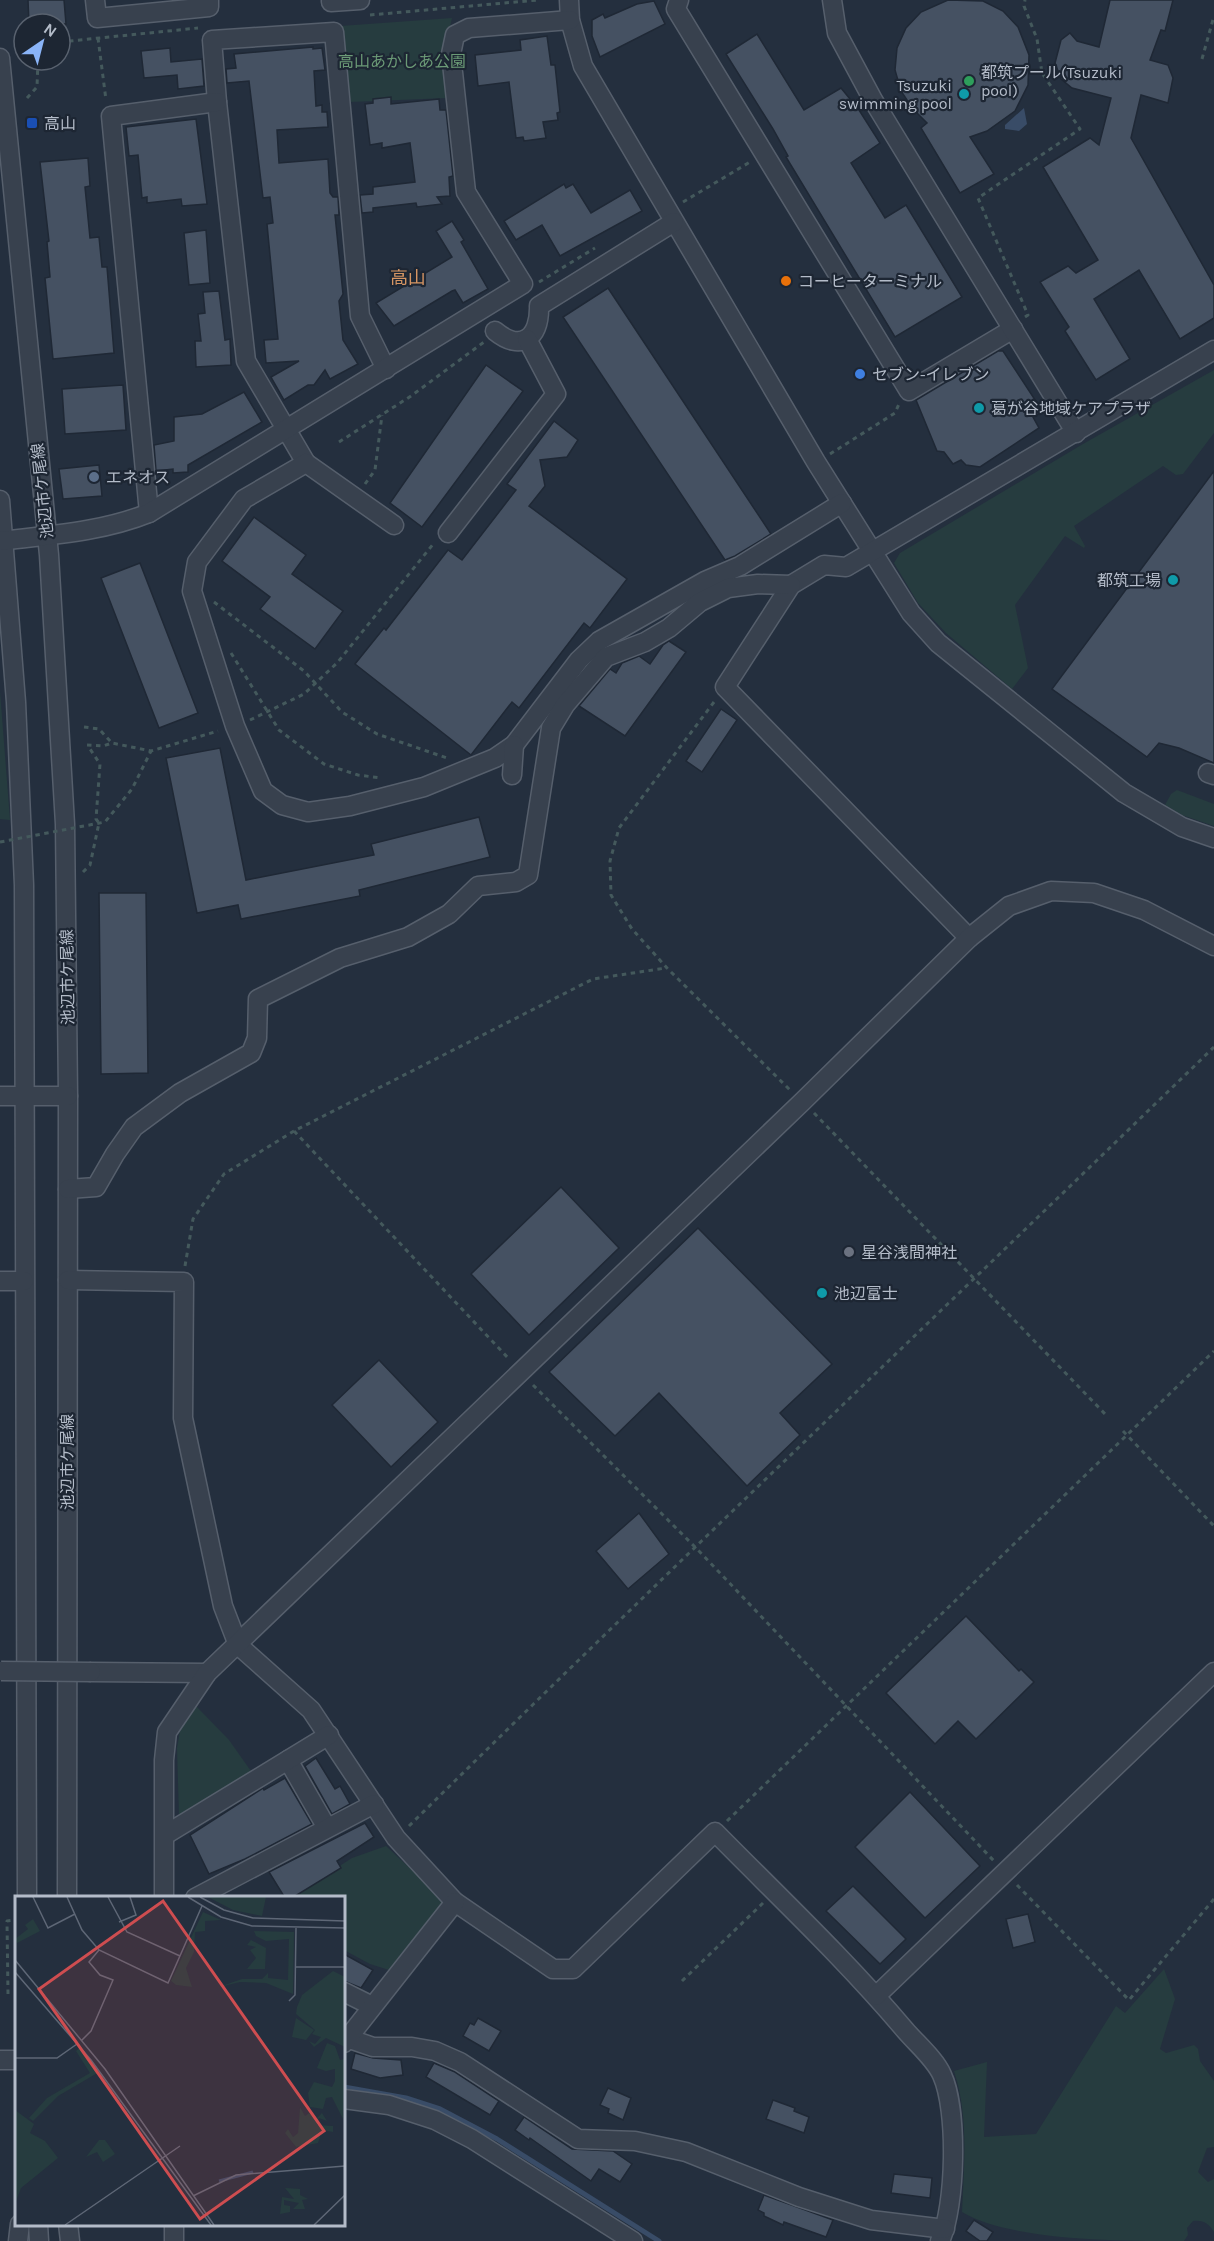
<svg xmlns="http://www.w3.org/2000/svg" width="1214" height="2241" font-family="Karla,'Noto Sans JP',sans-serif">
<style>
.green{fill:#263c3f}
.water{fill:#394c67}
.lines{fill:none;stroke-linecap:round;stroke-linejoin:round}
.stream{stroke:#394c67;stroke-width:5}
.building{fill:#455162;stroke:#1f2835;stroke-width:1.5}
.minor-casing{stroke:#565f6c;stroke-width:21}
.path{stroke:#44595c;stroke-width:3;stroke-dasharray:4.5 4.5;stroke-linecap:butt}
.minor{stroke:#38414e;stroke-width:18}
.minor-bridge-casing{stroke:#565f6c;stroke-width:21;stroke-linecap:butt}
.path-bridge{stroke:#44595c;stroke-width:3;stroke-dasharray:4.5 4.5;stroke-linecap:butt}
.minor-bridge{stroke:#38414e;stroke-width:18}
.leisure-dot{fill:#2e9e5b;stroke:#1d2633;stroke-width:2}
.culture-dot{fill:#0f9aa8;stroke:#1d2633;stroke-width:2}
.transit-dot{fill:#1a4fb4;stroke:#1d2633;stroke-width:2}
.food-dot{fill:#e8710a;stroke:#1d2633;stroke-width:2}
.shop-dot{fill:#3f7fe0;stroke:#1d2633;stroke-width:2}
.service-dot{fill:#5c6f8a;stroke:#1d2633;stroke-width:2}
.worship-dot{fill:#6b7280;stroke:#1d2633;stroke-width:2}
.labels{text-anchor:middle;stroke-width:4.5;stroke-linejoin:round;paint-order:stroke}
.park-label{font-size:16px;fill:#6b9a76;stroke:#1d2633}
.poi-label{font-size:16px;fill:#b4bcc9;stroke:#1d2633;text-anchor:start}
.street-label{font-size:16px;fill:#b4bcc9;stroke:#1d2633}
.neighbourhood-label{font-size:18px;fill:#d59563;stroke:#1d2633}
.inset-river{fill:none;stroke:#394c67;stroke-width:3}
.inset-road{fill:none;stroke:#5e6776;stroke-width:1.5}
.view{fill:#ce4d50;fill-opacity:0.15;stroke:#ce4d50;stroke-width:3}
.inset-edge{fill:none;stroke:#b4bcc9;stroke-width:3}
</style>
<rect width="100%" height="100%" fill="#242f3e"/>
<!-- green -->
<g class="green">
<polygon points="452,18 442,61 448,98 350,102 340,26"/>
<polygon points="1214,370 1214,433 1183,474 1176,475 1163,466 1074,526 1085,546 1084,548 1065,536 1015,605 1028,668 1012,689 946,633 918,603 894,563 900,553 1083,444"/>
<polygon points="0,691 10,820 0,819"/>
<polygon points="1177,790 1214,804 1214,826 1182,815 1165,805 1171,794"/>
<polygon points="196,1706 229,1740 253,1774 179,1816 177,1748 180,1731"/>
<polygon points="386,1846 442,1898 442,1907 389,1970 370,1964 344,1950 344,1898 290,1898 352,1858"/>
<path d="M1164,1969L1175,1999L1160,2049L1166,2053L1194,2045L1198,2049L1200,2061L1214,2081V2147L1207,2148L1198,2172L1208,2182L1214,2179V2232C1208,2223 1204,2220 1193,2221L1187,2228L1188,2235L1184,2241C1122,2241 1010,2241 962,2212C964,2165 969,2116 954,2071L987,2062L984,2137L1036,2134L1116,2006L1125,2013Z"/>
</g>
<!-- water -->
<polygon class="water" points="1024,108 1027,124 1019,131 1005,129 1005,125"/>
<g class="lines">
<!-- stream -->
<polyline class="stream" points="344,2087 406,2098 440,2109 497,2139 659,2241"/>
</g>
<!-- building -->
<g class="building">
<polygon points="28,0 64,0 66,24 29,24"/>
<polygon points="948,0 983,1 1003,11 1018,27 1029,55 1028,85 1015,111 987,131 970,137 994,174 960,193 921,128 927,123 913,109 901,91 895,70 897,48 906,28 921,12"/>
<polygon points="1110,0 1173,0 1165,31 1161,30 1150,60 1168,65 1173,78 1168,103 1141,95 1131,138 1214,285 1214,318 1180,339 1139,270 1094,299 1130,359 1096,380 1065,331 1069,327 1040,282 1068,266 1076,273 1098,260 1043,167 1090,138 1099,145 1111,98 1072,88 1061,79 1055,63 1061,40 1070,33 1077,41 1099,47"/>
<polygon points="654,1 665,24 600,57 592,36 592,20 603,14 605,18 637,4"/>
<polygon points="757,34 804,110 841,88 859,110 880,143 851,163 885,218 906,205 962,297 895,337 786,157 788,156 773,129 726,54"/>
<polygon points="547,36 551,65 555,65 560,112 557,113 558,120 543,122 546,138 524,141 523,137 516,138 509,82 478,86 475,55 521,50 520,40"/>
<polygon points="313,47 313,49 322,48 325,70 314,71 316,106 322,105 322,112 327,112 328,127 277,130 279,163 328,159 330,193 333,197 338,197 339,215 335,215 343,294 339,301 343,340 358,364 330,379 325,370 314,385 308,385 284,400 271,377 299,361 266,363 264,340 278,339 267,224 273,223 270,197 263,198 249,81 227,83 226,69 236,68 234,54"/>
<polygon points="170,48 171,62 202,59 204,86 178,89 177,75 144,78 141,51"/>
<polygon points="391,97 391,104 439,99 440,110 446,110 453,176 449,177 450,196 437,197 442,204 417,207 416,203 373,208 373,212 362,213 360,195 373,194 373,187 415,182 410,143 382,148 382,143 370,145 365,104 373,103 373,99"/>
<polygon points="196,119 207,204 182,206 181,199 147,203 147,197 142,198 138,155 129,156 126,127"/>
<polygon points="88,158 90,186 85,187 90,238 99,237 102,267 107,267 114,353 53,359 45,278 50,277 47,242 49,241 40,162"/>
<polygon points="564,184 566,188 573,184 591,213 630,190 642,211 560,256 542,225 516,240 504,221"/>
<polygon points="452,221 464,240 461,242 488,289 463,303 455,290 452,291 394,326 376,303 452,257 436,231"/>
<polygon points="206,230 210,283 189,285 184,233"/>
<polygon points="608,288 771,534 735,556 725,560 563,317"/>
<polygon points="219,291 225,340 230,339 231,365 196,367 195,341 201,341 198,314 205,313 203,292"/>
<polygon points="998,351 1003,351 1043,412 1033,417 1039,428 980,467 966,465 961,460 953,464 944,452 937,451 916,400"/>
<polygon points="486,365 523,391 422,527 390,503"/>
<polygon points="123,385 126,430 65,434 62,389"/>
<polygon points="244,392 262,422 188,465 188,472 173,473 173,469 156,471 154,445 174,441 174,417 202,414"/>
<polygon points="554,421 578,440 567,457 540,460 545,486 529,506 627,579 590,628 584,623 519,708 512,702 471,755 355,664 384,628 386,630 448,550 462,560 516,490 507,484"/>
<polygon points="99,465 102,496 63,499 59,469"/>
<polygon points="1214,471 1214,763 1179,748 1159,743 1147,757 1052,689"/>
<polygon points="254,517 306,555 292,574 343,611 315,649 260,609 270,597 222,561"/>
<polygon points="140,563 198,713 159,728 101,578"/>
<polygon points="669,641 686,652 625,736 579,706 610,669 616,673 622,663 639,656 650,664 663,645"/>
<polygon points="721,709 737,720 702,772 686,761"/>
<polygon points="220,748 246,880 374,855 371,844 479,817 490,857 359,890 360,896 241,919 238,905 197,913 166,758"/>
<polygon points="99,893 146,893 148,1073 101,1074"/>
<polygon points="561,1187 619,1248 529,1335 471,1274"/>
<polygon points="698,1228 832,1364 780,1413 800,1435 747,1486 659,1393 615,1436 549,1372"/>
<polygon points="379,1360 438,1422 391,1467 332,1405"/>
<polygon points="639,1513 669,1554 628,1589 596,1551"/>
<polygon points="966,1616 1019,1671 1021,1669 1034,1682 976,1739 958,1721 935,1744 886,1693"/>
<polygon points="316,1758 335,1789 340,1786 350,1804 332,1814 305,1766"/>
<polygon points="285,1778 312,1824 245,1859 209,1874 190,1835 263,1788 264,1790"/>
<polygon points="910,1792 980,1866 925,1918 855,1847"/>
<polygon points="365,1823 374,1837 337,1861 341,1868 292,1898 285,1898 269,1872"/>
<polygon points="853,1886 906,1939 880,1964 826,1911"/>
<polygon points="1028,1914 1035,1942 1013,1948 1006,1919"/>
<polygon points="344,1954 373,1970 361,1988 344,1981"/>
<polygon points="478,2018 501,2031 489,2051 463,2036 470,2023 474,2025"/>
<polygon points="355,2053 373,2058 401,2060 403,2075 380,2078 351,2069"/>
<polygon points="434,2063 455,2072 499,2101 490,2115 426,2077"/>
<polygon points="608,2088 631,2098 623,2120 608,2113 609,2109 600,2105"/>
<polygon points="773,2100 795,2108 794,2111 809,2117 804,2133 766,2119"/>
<polygon points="524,2117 572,2149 613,2151 632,2164 620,2182 599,2169 591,2181 530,2138 529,2140 515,2130"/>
<polygon points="894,2174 932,2178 930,2198 891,2193"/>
<polygon points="764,2195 833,2220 826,2237 784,2222 783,2225 764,2216 764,2213 758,2210"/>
<polygon points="974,2220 993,2232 987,2241 980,2241 966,2231"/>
</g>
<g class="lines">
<!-- minor casing -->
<g class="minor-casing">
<g id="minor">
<polyline points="95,0 97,18 209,7 209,0"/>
<polyline points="331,0 331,2 360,0"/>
<polyline points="569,0 570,20 583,66 816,462 911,613 938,643 1124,793 1182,827 1214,838"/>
<polyline points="679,0 676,9 909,391 1013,329"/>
<polyline points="832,0 837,33 873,100 1076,433"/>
<polyline points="0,58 49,555 65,824 68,1096 67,1898"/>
<path d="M495,331C522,353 540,337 539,306L674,222"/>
<polyline points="306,463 246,361 217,102 212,40 334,32 360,316 386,369"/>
<polyline points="0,500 16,702 24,885 27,1898"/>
<polyline points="149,513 111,116 217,102"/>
<polyline points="394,525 306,463 244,499 197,562 192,591 235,726 263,791 282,805 308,812 350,806 424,787 495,758 514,745 579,660 599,641 705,581 740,566 842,503"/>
<polyline points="448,533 556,394 527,339"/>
<path d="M0,541C51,535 102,532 149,513L523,284L466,192L451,54L455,35L469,28L570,20"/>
<polyline points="1208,773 1214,775"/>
<polyline points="512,775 514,745"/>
<polyline points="969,938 725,687 791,585 824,565 846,567 1214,350"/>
<polyline points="0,1096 68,1096"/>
<polyline points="68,1189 96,1187 115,1154 134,1127 180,1093 251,1053 257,1038 258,999 340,958 408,937 449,914 478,886 516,882 528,875 551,728 565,705 606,657 645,642 669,628 700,602 728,588 758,584 791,585"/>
<path d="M68,1280L184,1282L183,1418L223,1606L238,1645L311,1710L396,1838L455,1902L553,1969H573L715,1832C779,1897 846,1960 905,2030C916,2043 935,2059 942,2075C958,2110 956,2206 940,2241"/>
<polyline points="0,1281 24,1281"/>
<polyline points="91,1672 207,1673"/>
<polyline points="288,1760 327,1828"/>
<polyline points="165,1835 329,1735"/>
<polyline points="164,1898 164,1760 167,1732 207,1673 802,1102 969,938 1009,906 1051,891 1094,893 1144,910 1214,946"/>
<polyline points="195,1898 374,1804"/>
<polyline points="344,1992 372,2006"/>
<polyline points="876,1996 1214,1672"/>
<polyline points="344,2037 373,2047 412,2047 435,2051 460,2062 578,2139 635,2141 686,2152 799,2197 871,2220 945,2229"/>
<polyline points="344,2043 455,1902"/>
<polyline points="0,2060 16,2060"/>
<polyline points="344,2099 389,2105 435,2120 472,2139 633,2241"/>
<polyline points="38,2224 39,2241"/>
<polyline points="68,2224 70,2241"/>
<polyline points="174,2224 174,2241"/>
<polyline points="18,2241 20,2224"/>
</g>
</g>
<!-- path -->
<g class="path">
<polyline points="370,15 538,0"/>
<polyline points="98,38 106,100"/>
<polyline points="60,42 198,28"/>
<polyline points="14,47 24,46"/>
<polyline points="1202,59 1214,16"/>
<polyline points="27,98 37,87 38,60"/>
<polyline points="683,202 750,162"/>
<polyline points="539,282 595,248"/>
<polyline points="1025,317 1028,315 978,198 1080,129 1042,73 1037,39 1024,6 1025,0"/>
<polyline points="339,442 411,396 484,342"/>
<polyline points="830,454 895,413 899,404"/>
<polyline points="365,484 375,470 382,415"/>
<polyline points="214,602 304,671 342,712 377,734 447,758"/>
<polyline points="231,653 279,730 324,764 358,775 381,778"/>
<polyline points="714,702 619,828 610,861 611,895 632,929 667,968 790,1090"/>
<polyline points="250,720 304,694 337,663 434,543"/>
<polyline points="84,727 99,729 112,743"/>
<polyline points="87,745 103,746 112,743 151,751 218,731"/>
<polyline points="83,872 90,865 99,823 96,819 100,764 88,746"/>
<polyline points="814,1113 1107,1416"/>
<polyline points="294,1131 510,1360"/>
<polyline points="185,1266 193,1219 224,1174 294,1131 593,979 666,968"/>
<polyline points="533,1385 698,1550 994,1861"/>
<polyline points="1123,1431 1214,1526"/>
<polyline points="727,1821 1214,1351"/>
<path d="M409,1826C675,1564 946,1307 1214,1047"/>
<polyline points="1017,1885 1129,2000 1214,1899"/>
<polyline points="682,1981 763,1903"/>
<polyline points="8,1994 7,1921 16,1920"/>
</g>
<!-- minor -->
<use href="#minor" class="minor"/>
<!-- minor-bridge casing -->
<g class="minor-bridge-casing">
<polyline id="minor-bridge" points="1,1671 91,1672"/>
</g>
<!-- path-bridge -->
<polyline class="path-bridge" points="0,842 105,822 132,789 151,751"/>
<!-- minor-bridge -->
<use href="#minor-bridge" class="minor-bridge"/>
</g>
<!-- markers -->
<circle class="leisure-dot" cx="969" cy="81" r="6"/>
<g class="culture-dot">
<circle cx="964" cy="94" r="6"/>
<circle cx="979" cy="408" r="6"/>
<circle cx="1173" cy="580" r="6"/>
<circle cx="822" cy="1293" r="6"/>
</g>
<rect class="transit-dot" x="26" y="117" width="12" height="12" rx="3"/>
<circle class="food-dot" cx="786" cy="281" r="6"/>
<circle class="shop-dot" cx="860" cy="374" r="6"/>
<circle class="service-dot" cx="94" cy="477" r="6"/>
<circle class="worship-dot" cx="849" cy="1252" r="6"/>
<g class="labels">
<!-- park labels -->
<g class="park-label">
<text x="402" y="67">高山あかしあ公園</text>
</g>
<!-- poi labels -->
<g class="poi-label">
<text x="981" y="78">都筑プール(Tsuzuki<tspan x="981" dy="18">pool)</tspan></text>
<text x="952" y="91" text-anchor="end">Tsuzuki<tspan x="952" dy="18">swimming pool</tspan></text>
<text x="44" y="129">高山</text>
<text x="798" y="287">コーヒーターミナル</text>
<text x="872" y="380">セブン-イレブン</text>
<text x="991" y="414">葛が谷地域ケアプラザ</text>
<text x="106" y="483">エネオス</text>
<text x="1161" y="586" text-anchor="end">都筑工場</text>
<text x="861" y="1258">星谷浅間神社</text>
<text x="834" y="1299">池辺富士</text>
</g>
<!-- street labels -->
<g class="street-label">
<text transform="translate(42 491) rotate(-96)" y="6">池辺市ケ尾線</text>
<text transform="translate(67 977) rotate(-91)" y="6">池辺市ケ尾線</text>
<text transform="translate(67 1462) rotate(-90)" y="6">池辺市ケ尾線</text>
</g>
<!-- neighbourhood labels -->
<g class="neighbourhood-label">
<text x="408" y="284">高山</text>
</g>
</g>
<!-- overview -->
<g transform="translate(15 1896)">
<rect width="330" height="330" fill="#242f3e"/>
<path d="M193,1H251L247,20L218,14ZM188,16L206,24L190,25V35L180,36L179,56L171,72L177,91L161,89L156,85ZM18,23L25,35L2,47L0,43L13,33L10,29ZM239,35L279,36L278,98L251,87L225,86L201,92L227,83H247L253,77V82L273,84L274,43L251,45L241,40ZM236,44L251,52L250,73H232L241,62L235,54L241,51L232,49ZM318,75L330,81V151L311,142L299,151L294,145L300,148L306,141L297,138L300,134L281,118L282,111L287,99ZM281,122L299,134L291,144L277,141ZM312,147L320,150L325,164L330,163L328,223L317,201L311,202L308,213L295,211L293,197L299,186L317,191L320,185V173L311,175L302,172ZM64,152L84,176L43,200L18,225L14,222L32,202L75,177L61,155ZM285,211L290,220L294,217L301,223L307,217L312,225L304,222L302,229L318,230V236L307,234L303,247L281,251L270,237L273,233L278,241L283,237ZM0,214L19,228L15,237L30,245L43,262L6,292L0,308ZM84,244H90L100,258L88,266L82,256L71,261ZM270,292L285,293V299L293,303L287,304L290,313H278L284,307L269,304V309L275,310V316L265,318L267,301L279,303Z" fill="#263c3f"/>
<path class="inset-river" d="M204,285L238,276"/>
<path class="inset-road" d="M18,1L33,32L60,18M52,1L67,34L84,54L153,87L187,10M93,1L112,36L165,60M173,1L206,21L237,30L330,32M185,1L209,14L238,22L330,25M104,26L121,19L115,1M0,64L90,173L199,329M281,71H330M0,76L76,164L196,329M274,105L280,99L281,32M67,144L76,135L98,84L85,79L74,66L84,54M0,162H42L62,148M178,300L221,279L330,270M50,329L165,250M299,329L330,299"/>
<path class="view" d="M148,5L309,235L185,323L24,93Z"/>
<rect width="330" height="330" class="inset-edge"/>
</g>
<!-- north arrow -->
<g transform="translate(42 42) rotate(35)"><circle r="28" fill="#1d2633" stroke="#59626f" stroke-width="1.5"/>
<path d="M0-4.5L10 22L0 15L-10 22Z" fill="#8ab4f8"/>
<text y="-9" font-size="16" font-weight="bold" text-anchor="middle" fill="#b4bcc9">N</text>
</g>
</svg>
